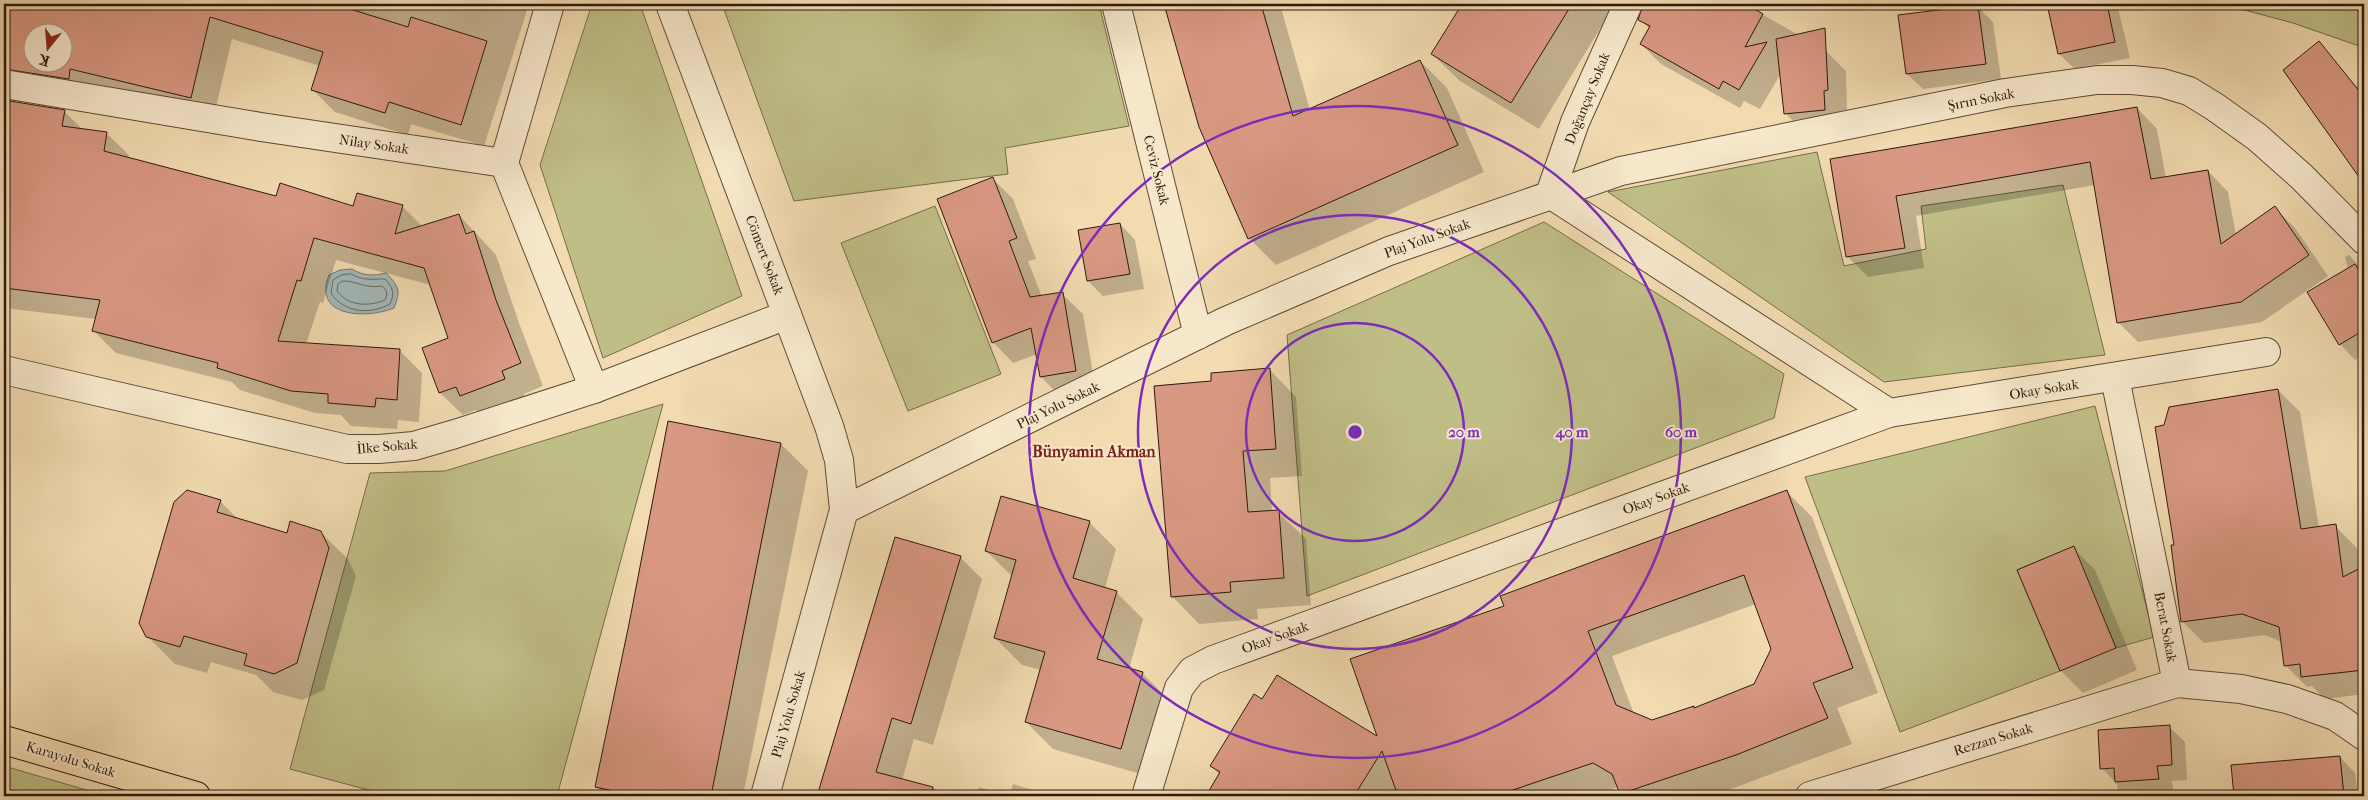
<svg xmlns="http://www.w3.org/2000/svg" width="2368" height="800" font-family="'IM FELL French Canon',serif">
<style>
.green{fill:#c0be87;stroke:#766c4b}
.water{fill:#a2b8b9;stroke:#737875}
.shadow{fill:#0003;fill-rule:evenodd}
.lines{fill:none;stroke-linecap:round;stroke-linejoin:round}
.shore{stroke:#686864;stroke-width:1}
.building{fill:#d99882;stroke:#2d190f;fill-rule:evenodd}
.minor-casing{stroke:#5e4a38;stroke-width:30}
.major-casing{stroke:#2d190f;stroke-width:30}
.minor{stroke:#f7e8cc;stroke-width:28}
.major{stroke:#f2dbb1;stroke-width:28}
.ring{fill:none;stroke:#7b2cbf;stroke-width:2.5}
.labels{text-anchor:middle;stroke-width:4;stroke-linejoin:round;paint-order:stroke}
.street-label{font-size:14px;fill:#2d190f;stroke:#f7e8cc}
.quarter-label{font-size:16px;font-weight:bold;fill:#7a1f14;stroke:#f7e8cc}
.centre{fill:#7b2cbf;stroke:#f7e8cc;stroke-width:2.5}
.ring-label{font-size:15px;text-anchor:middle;font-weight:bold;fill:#7b2cbf;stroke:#f7e8cc;stroke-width:4;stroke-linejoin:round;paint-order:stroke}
</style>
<rect width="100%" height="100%" fill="#f2dbb1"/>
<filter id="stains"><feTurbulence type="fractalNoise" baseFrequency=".004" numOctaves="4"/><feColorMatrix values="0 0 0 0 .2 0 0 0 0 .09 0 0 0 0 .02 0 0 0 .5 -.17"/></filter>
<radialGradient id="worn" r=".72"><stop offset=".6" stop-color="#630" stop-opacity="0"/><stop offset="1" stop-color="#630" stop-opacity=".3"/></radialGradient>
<!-- green -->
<g class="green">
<polygon points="592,4 640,4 742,296 603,358 540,165"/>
<polygon points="722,4 1099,4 1129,126 1005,148 1008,174 794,201"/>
<polygon points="2222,4 2364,4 2364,50 2362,47 2293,23"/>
<polygon points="1817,152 1844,266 1926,249 1921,206 2063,185 2105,355 1884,382 1608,192"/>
<polygon points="935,206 1001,374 908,411 841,243"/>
<polygon points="1544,222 1784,374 1774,418 1307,596 1287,335"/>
<polygon points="663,404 557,796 391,796 290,769 370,473 445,471"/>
<polygon points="2095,406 2154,637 2116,648 2073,547 2017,570 2060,671 1900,732 1805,477"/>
<polygon points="4,766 107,796 4,796"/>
</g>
<!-- water -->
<path class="water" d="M352,269C364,276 372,276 386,273C399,286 401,291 394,308C367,319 312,318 329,275L340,270Z"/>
<!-- shadow -->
<g class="shadow">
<path d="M4,4H529L484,146L411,124L408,135L335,112L313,90L320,66L232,39L213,120L15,96L12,102L64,111L83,130L106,133L129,155L128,159L277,197L354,208L402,206L423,227L459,215L496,255L519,323L543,386L524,394L526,401L484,418L476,410L463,415L440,393L423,349L449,339L431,285L336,260L323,303L320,302L306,344L400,351L422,373L419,422L398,420L397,429L351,426L341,415L315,413L240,390L232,382L116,353L93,330L96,319L4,308ZM32,32H62V62H32Z"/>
<polygon points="1165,4 1280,4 1310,110 1420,61 1447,88 1484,172 1276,265 1249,238 1200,127"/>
<polygon points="1463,4 1615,4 1539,129 1460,81 1432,54"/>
<polygon points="1652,4 1744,4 1825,50 1846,71 1847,110 1843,110 1845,130 1805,133 1785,113 1781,73 1760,109 1744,101 1740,108 1661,64 1641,44 1650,29 1642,21"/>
<polygon points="2048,4 2117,4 2130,58 2075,69 2059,54"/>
<polygon points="1977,6 1993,22 2001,79 1923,89 1907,74"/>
<polygon points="2319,43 2364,95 2364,182 2283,71"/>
<polygon points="2137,108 2157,129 2166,178 2208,171 2228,192 2236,235 2275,208 2295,228 2328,276 2262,322 2138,342 2118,322 2095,185 1916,216 1924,268 1868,277 1847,256 1831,160"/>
<polygon points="993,179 1013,199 1036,259 1028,261 1042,297 1062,294 1083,314 1096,391 1061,397 1041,377 1037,354 1013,363 993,342"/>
<polygon points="1120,224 1135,240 1144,289 1103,296 1088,281"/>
<polygon points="2349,255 2364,271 2364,354 2355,360 2340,344 2348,269 2345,257"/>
<polygon points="1269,369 1296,397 1302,476 1270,478 1272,512 1278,512 1306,539 1311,605 1257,609 1258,619 1199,624 1172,596 1213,382"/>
<polygon points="2278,390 2300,412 2319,528 2335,526 2357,548 2360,570 2364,567 2364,694 2325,699 2312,686 2307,687 2285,665 2282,642 2265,635 2204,643 2182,621 2175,546"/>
<polygon points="781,444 808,471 743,796 606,796 596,787"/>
<path d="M1787,492L1812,517L1878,693L1837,708L1852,744L1712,796H1624L1618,787L1592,796H1399L1398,792L1395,796H1207L1220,775L1211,766L1262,701L1379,739L1506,607ZM1756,604L1773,649L1755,685L1695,709L1693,707L1652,721L1634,714L1612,656Z"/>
<polygon points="220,501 239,520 288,535 320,532 348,559 356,576 324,690 302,700 273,692 256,675 211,662 207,673 175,664 147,636"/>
<polygon points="1089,522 1116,549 1105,588 1116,592 1143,619 1129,669 1142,673 1169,700 1148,776 1053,749 1026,722 1041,670 1022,665 995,638 1013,577 986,551"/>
<polygon points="896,538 960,557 982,579 933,745 914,739 902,780 960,796 819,796"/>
<polygon points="2073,548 2095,570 2137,670 2083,693 2061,671 2019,571"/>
<polygon points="2169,727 2185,742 2187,780 2172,781 2174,794 2118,796 2117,784 2102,768"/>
<polygon points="2340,757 2355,773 2358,796 2235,796 2232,766"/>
<polygon points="1013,784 1053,796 1009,796"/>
<polygon points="979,787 1008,796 976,796"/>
</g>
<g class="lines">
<!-- shore -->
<g class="shore">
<path d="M351,274C363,281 372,279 385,279C393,288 395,293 390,304C370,315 344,313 331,293L333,280L341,275Z"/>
<path d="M343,281C355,280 364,289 382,286C387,290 388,294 385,300C368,307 348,306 337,291L338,284Z"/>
</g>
</g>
<!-- building -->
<g class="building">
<path d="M4,4H334L408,27L411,17L487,41L461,125L389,102L385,113L311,90L323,52L210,17L191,98L70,69L69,79L4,69ZM32,32H62V62H32Z"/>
<polygon points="1164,4 1261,4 1293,116 1420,60 1458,145 1248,239 1199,127"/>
<polygon points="1462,4 1572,4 1511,103 1431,54"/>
<polygon points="1643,4 1746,4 1763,14 1745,47 1767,42 1739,90 1723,81 1719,89 1640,44 1650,26 1638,20"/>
<polygon points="2047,4 2107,4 2115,42 2058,54"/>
<polygon points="1978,5 1986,64 1906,74 1898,15"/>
<polygon points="1825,28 1828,90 1824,91 1825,110 1784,114 1776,39"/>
<polygon points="2319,41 2364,97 2364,184 2283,70"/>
<polygon points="4,100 65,110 62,126 107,132 104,151 276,196 280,183 353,206 357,193 403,205 395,234 459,214 466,234 474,231 496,300 521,363 502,371 505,379 460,396 456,387 439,393 422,348 448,338 424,268 314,238 301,281 297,280 278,341 400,349 397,400 376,398 375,407 328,403 328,394 291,391 217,368 218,363 92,331 100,300 4,288"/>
<polygon points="2137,107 2151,179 2208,170 2221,244 2275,206 2309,255 2241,302 2117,323 2090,162 1896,196 1905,248 1846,257 1830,159"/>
<polygon points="993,177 1017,238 1009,241 1030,297 1063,292 1076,371 1040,377 1031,328 992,343 937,199"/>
<polygon points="1120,223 1130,274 1087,281 1078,230"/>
<polygon points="2355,264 2364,279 2364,330 2339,345 2307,292"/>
<polygon points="1270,368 1276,449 1243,451 1248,512 1279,510 1284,578 1230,582 1231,592 1171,597 1154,386 1211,381 1211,373"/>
<polygon points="2278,389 2301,529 2336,524 2343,577 2364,566 2364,670 2301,677 2300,664 2284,666 2279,627 2242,614 2181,622 2171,545 2174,545 2155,427 2164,425 2169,407"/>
<polygon points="668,421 781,443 711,796 638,796 595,787 629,624"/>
<polygon points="187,490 221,500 217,512 287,533 290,521 321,531 329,548 297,663 274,674 244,665 247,654 184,636 180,647 146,637 139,623 174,502"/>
<path d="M1787,490L1853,668L1813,683L1828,718L1736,755L1620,794L1612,774L1593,763L1495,796H1398L1382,751L1354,796H1206L1220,772L1210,766L1254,694L1262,699L1277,675L1377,736L1350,659L1504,606L1500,596ZM1744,575L1771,649L1754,684L1694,708V706L1652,720L1616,705L1588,631Z"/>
<polygon points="1001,496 1090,521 1073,578 1117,591 1097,659 1143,672 1121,749 1025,722 1045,652 994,638 1016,560 985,551"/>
<polygon points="895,537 961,556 911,724 892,718 876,772 933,787 932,796 817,796"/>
<polygon points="2074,546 2116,648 2060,671 2017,570"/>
<polygon points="2170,725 2172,765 2157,766 2159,779 2115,782 2114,768 2100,769 2098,730"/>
<polygon points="2340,756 2344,796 2234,796 2231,765"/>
</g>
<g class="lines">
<!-- minor casing -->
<g class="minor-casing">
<g id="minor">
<polyline points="670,4 829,426 839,460 844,510 765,796"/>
<polyline points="1116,4 1198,335"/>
<polyline points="4,84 261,127 504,163"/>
<polyline points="504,163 594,389"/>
<polyline points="504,163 550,4"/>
<polyline points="1550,194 1889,413"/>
<polyline points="1550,194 1575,122 1628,4"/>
<polyline points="4,370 347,449 379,449 414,446 455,434 594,389 787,315"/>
<polyline points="2115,378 2177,683"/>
<polyline points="844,510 1226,321 1389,251 1621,171 2005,93 2097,80 2132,80 2162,83 2189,91 2215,107 2257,137 2302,177 2364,240"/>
<polyline points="1146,796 1179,688 1192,671 1213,660 1889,413 2266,352"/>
<polyline points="1810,796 2177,683 2241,689 2287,699 2335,716 2364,736"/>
</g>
</g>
<!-- major casing -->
<g class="major-casing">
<polyline id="major" points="4,740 196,796"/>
</g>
<!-- minor -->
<use href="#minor" class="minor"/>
<!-- major -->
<use href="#major" class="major"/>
</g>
<!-- distance rings -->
<g class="ring">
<circle cx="1355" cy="432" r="109"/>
<circle cx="1355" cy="432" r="217"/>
<circle cx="1355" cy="432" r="326"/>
</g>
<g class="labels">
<!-- street labels -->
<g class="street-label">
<text transform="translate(1587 98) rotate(-68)" y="5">Doğançay Sokak</text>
<text transform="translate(1981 99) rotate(-11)" y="5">Şırın Sokak</text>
<text transform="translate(374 144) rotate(8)" y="5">Nilay Sokak</text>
<text transform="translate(1157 170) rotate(76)" y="5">Ceviz Sokak</text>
<text transform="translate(1427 238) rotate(-20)" y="5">Plaj Yolu Sokak</text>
<text transform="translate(765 255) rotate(69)" y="5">Cömert Sokak</text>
<text transform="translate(2044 389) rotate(-9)" y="5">Okay Sokak</text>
<text transform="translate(1058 405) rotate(-26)" y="5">Plaj Yolu Sokak</text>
<text transform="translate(387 446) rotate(-5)" y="5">İlke Sokak</text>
<text transform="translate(1656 498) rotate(-20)" y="5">Okay Sokak</text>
<text transform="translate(2166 627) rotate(79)" y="5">Berat Sokak</text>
<text transform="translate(1275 637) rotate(-20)" y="5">Okay Sokak</text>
<text transform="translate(788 714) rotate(-74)" y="5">Plaj Yolu Sokak</text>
<text transform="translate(1993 739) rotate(-17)" y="5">Rezzan Sokak</text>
<text transform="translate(71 759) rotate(17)" y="5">Karayolu Sokak</text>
</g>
<!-- quarter labels -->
<g class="quarter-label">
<text x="1094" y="457">Bünyamin Akman</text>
</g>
</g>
<circle cx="1355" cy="432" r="8" class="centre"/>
<g class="ring-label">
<text x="1464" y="437">20 m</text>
<text x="1572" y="437">40 m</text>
<text x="1681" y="437">60 m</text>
</g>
<!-- margin -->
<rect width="2368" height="800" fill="none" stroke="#f2dbb1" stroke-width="20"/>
<rect x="5" y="5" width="2358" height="790" fill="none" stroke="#2d190f" stroke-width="2.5"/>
<rect x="10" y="10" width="2348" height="780" fill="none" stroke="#2d190f"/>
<!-- north arrow -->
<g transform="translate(48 48) rotate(197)"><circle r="24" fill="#f7e8cc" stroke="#a69580"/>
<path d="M0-4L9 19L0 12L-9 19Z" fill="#8f2418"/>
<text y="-8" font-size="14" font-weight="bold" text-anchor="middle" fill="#2d190f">K</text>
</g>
<rect width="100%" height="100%" filter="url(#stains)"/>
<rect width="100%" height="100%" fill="url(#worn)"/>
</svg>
